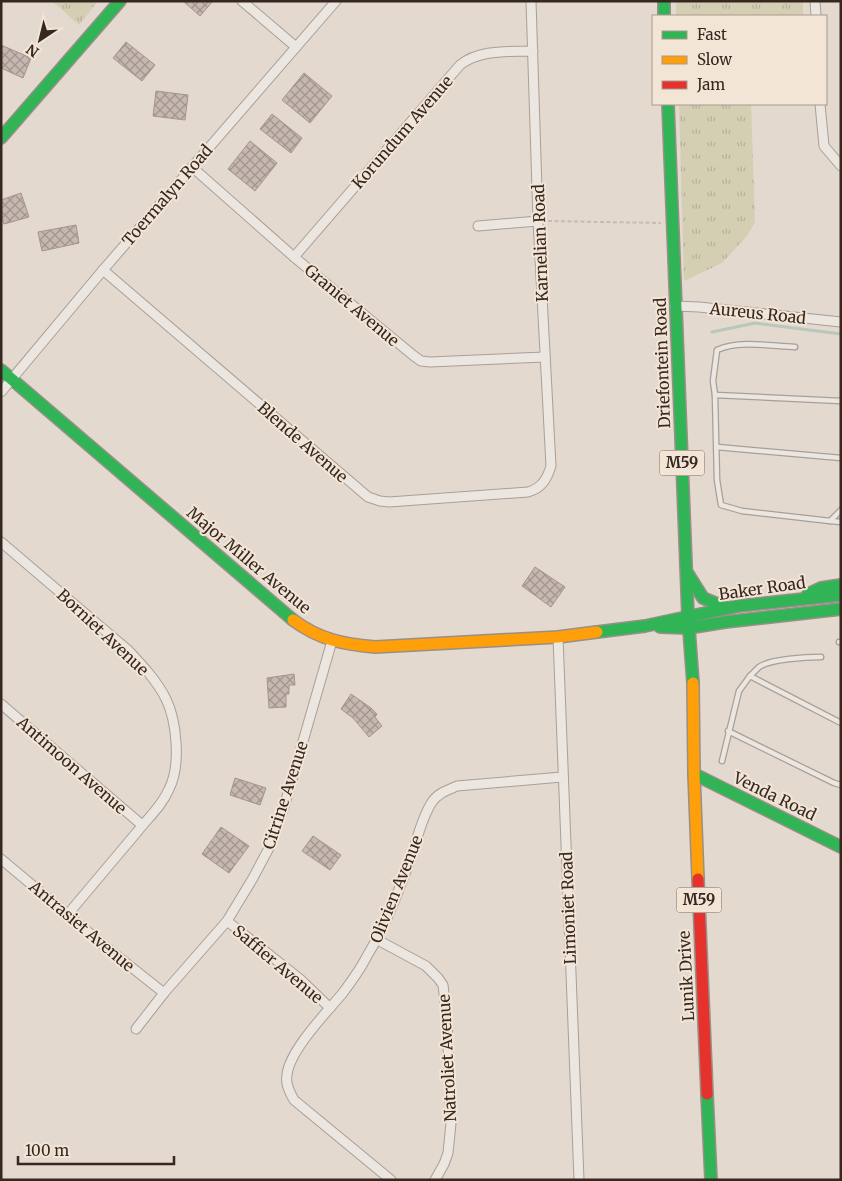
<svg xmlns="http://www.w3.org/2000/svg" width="842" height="1181" font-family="Merriweather,serif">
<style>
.park{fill:url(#park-tufts)}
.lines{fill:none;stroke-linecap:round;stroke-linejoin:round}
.stream{stroke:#bac7bc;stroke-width:3}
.building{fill:url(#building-cross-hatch);stroke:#a3958f}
.lane-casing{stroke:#a89f98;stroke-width:7}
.street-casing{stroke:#a89f98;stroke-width:11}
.fast-casing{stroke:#988f88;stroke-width:14}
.slow-casing{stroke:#988f88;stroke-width:14}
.jam-casing{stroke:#988f88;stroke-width:14}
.path{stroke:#c4bdb7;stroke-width:2;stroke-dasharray:4 2.5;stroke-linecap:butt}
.lane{stroke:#ece6e0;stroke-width:4.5}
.street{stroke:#ece6e0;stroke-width:9}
.fast{stroke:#30b455;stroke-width:11}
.slow{stroke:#ff9f0a;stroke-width:11}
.jam{stroke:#e5322d;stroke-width:11}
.labels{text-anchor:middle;stroke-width:4;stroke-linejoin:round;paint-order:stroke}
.shield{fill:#f3e5d6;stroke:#6f6057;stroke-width:1}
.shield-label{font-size:15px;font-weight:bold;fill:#362720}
.street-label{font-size:16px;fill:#362720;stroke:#f3e5d6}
</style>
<defs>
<pattern id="park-tufts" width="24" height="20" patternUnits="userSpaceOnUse" patternTransform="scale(1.25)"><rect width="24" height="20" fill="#d4ceb3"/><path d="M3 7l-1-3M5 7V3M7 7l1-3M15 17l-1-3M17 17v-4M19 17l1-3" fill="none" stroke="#b7b19a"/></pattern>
<pattern id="building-cross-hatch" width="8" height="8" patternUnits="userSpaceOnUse" patternTransform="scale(1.25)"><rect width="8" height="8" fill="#c6b7b0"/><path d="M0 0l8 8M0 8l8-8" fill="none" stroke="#a2958f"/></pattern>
</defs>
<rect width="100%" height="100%" fill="#e3d9cf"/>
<!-- park -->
<g class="park">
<polygon points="52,1 98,1 79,25"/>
<rect x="676" y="1" width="127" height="15"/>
<polygon points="679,104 751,104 755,222 747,236 722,263 684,281"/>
</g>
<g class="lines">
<!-- stream -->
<polyline class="stream" points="712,332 755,323 841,334"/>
</g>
<!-- building -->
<g class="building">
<polygon points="183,1 213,1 200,16"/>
<polygon points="126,42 155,65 142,81 113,58"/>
<polygon points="1,45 31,58 23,78 1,68"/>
<polygon points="304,73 332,96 310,123 282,100"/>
<polygon points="156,91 188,95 185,120 153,116"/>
<polygon points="272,114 302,138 291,153 260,129"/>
<polygon points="250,141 277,163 255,191 228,169"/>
<polygon points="21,193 29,217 4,224 1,215 1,200"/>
<polygon points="76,225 79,243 42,251 38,232"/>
<polygon points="535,567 565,587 551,607 522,586"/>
<polygon points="294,674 295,685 289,685 289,694 286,694 286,707 269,708 267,678"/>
<polygon points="351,694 371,708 377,714 375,717 382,726 369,737 353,718 341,709"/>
<polygon points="235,778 266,788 260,805 230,795"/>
<polygon points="221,827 249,846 229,873 202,854"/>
<polygon points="313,836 341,855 330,870 302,851"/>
</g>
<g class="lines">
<!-- lane casing -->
<g class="lane-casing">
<g id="lane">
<path d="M795,347C770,346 740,340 717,350L713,381L715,395L717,480L721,505L742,511L830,521L841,510"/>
<polyline points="715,395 841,401"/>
<polyline points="717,447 841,458"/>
<polyline points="830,521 841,522"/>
<polyline points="839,642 841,642"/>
<path d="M821,657C807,657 770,659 759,667C756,670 753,673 750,676L841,723"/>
<polyline points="728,731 834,783 841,785"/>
<polyline points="722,761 739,691 750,676"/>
</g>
</g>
<!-- street casing -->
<g class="street-casing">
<g id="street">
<polyline points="242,1 296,47"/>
<polyline points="815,1 816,16"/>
<polyline points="820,104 824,146 841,166"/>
<polyline points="192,167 294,257 414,356 421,361 430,362 545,357"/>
<polyline points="478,226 538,221"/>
<path d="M294,257L460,65C480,49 509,52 533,51"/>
<path d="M103,270L368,497L380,501L389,502L528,492C542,488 547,479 551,466L538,221L531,1"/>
<polyline points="675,306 699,307 841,322"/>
<polyline points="1,392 103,270 336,1"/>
<path d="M1,542L129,651C143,666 157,681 166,699C177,722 181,766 169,789C162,806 148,818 137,832C114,859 91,887 68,914"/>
<polyline points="558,637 579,1180"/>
<polyline points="1,704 142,825"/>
<polyline points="1,859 106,947 164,993"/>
<polyline points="227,921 300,979 330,1008"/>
<polyline points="376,939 426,966 438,978 443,985 447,1020 451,1123 448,1153 444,1164 435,1180"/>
<polyline points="136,1029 164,993 227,921 253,878 269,848 284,807 332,641"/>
<path d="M391,1180L294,1100C290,1093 285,1084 287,1075C289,1051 326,1013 342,994C351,982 360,970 367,956C386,925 399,890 412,855C417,839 422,817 432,802C438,793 448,790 457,786L562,777"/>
</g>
</g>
<!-- fast casing -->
<g class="fast-casing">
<g id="fast">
<polyline points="664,1 664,16"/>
<polyline points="668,104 688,616 693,683"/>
<polyline points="1,138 120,1"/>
<polyline points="1,370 293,620"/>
<polyline points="688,574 703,598 727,608"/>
<polyline points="808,594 821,588 841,585"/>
<polyline points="660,627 688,628 725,622 841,609"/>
<polyline points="597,632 645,626 738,606 841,595"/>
<polyline points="694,774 841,847"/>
<polyline points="707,1094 711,1180"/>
</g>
</g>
<!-- slow casing -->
<g class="slow-casing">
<g id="slow">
<path d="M293,620C320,640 343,644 375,647L558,637L597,632"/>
<polyline points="693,683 694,774 698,879"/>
</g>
</g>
<!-- jam casing -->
<g class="jam-casing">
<polyline id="jam" points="698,879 707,1094"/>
</g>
<!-- path -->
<polyline class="path" points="548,221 661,223"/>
<!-- lane -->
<use href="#lane" class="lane"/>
<!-- street -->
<use href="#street" class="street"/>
<!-- fast -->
<use href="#fast" class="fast"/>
<!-- slow -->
<use href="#slow" class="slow"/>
<!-- jam -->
<use href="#jam" class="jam"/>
</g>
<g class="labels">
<!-- shield labels -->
<g class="shield">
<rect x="659.5" y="450.5" width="45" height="25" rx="4"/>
<rect x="676.5" y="887.5" width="45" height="25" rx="4"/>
</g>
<g class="shield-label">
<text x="682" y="468">M59</text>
<text x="699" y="905">M59</text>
</g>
<!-- street labels -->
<g class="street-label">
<text transform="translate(402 132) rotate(-49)" y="6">Korundum Avenue</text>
<text transform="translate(167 195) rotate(-49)" y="6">Toermalyn Road</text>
<text transform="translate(540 243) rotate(-92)" y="6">Karnelian Road</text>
<text transform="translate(352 305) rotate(40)" y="6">Graniet Avenue</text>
<text transform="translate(758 313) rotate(6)" y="6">Aureus Road</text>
<text transform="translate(662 363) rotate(-92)" y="6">Driefontein Road</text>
<text transform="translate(303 442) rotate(41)" y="6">Blende Avenue</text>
<text transform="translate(249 560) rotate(40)" y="6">Major Miller Avenue</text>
<text transform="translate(762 588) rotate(-8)" y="6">Baker Road</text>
<text transform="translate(103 632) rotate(43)" y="6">Borniet Avenue</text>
<text transform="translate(72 765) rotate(41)" y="6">Antimoon Avenue</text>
<text transform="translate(285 795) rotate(-72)" y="6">Citrine Avenue</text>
<text transform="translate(775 796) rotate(26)" y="6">Venda Road</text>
<text transform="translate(396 889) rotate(-68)" y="6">Olivien Avenue</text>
<text transform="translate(568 908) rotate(-92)" y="6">Limoniet Road</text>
<text transform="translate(82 926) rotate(40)" y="6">Antrasiet Avenue</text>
<text transform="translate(278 964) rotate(40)" y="6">Saffier Avenue</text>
<text transform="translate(686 976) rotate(-93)" y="6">Lunik Drive</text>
<text transform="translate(447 1058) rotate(-93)" y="6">Natroliet Avenue</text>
</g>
</g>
<!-- border -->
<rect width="842" height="1181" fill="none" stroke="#362720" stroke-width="5"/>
<!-- legend -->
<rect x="652" y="15" width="175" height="90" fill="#f3e5d6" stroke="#a7998d"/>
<rect x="662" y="31" width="25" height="8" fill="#30b455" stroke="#a7998d"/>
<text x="697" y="40" font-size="15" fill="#362720">Fast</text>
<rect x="662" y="56" width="25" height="8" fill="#ff9f0a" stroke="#a7998d"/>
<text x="697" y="65" font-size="15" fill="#362720">Slow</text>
<rect x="662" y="81" width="25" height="8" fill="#e5322d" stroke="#a7998d"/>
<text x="697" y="90" font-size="15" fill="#362720">Jam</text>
<!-- north arrow -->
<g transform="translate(40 40) rotate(215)" stroke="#f3e5d6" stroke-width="4" paint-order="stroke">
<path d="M0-4L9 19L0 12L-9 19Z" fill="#362720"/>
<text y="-8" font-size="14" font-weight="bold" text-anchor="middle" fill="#362720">N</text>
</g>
<!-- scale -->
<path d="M18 1156v8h156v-8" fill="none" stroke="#362720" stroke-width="2.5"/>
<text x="25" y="1156" font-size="15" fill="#362720" stroke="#f3e5d6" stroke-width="4" paint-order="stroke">100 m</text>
</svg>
